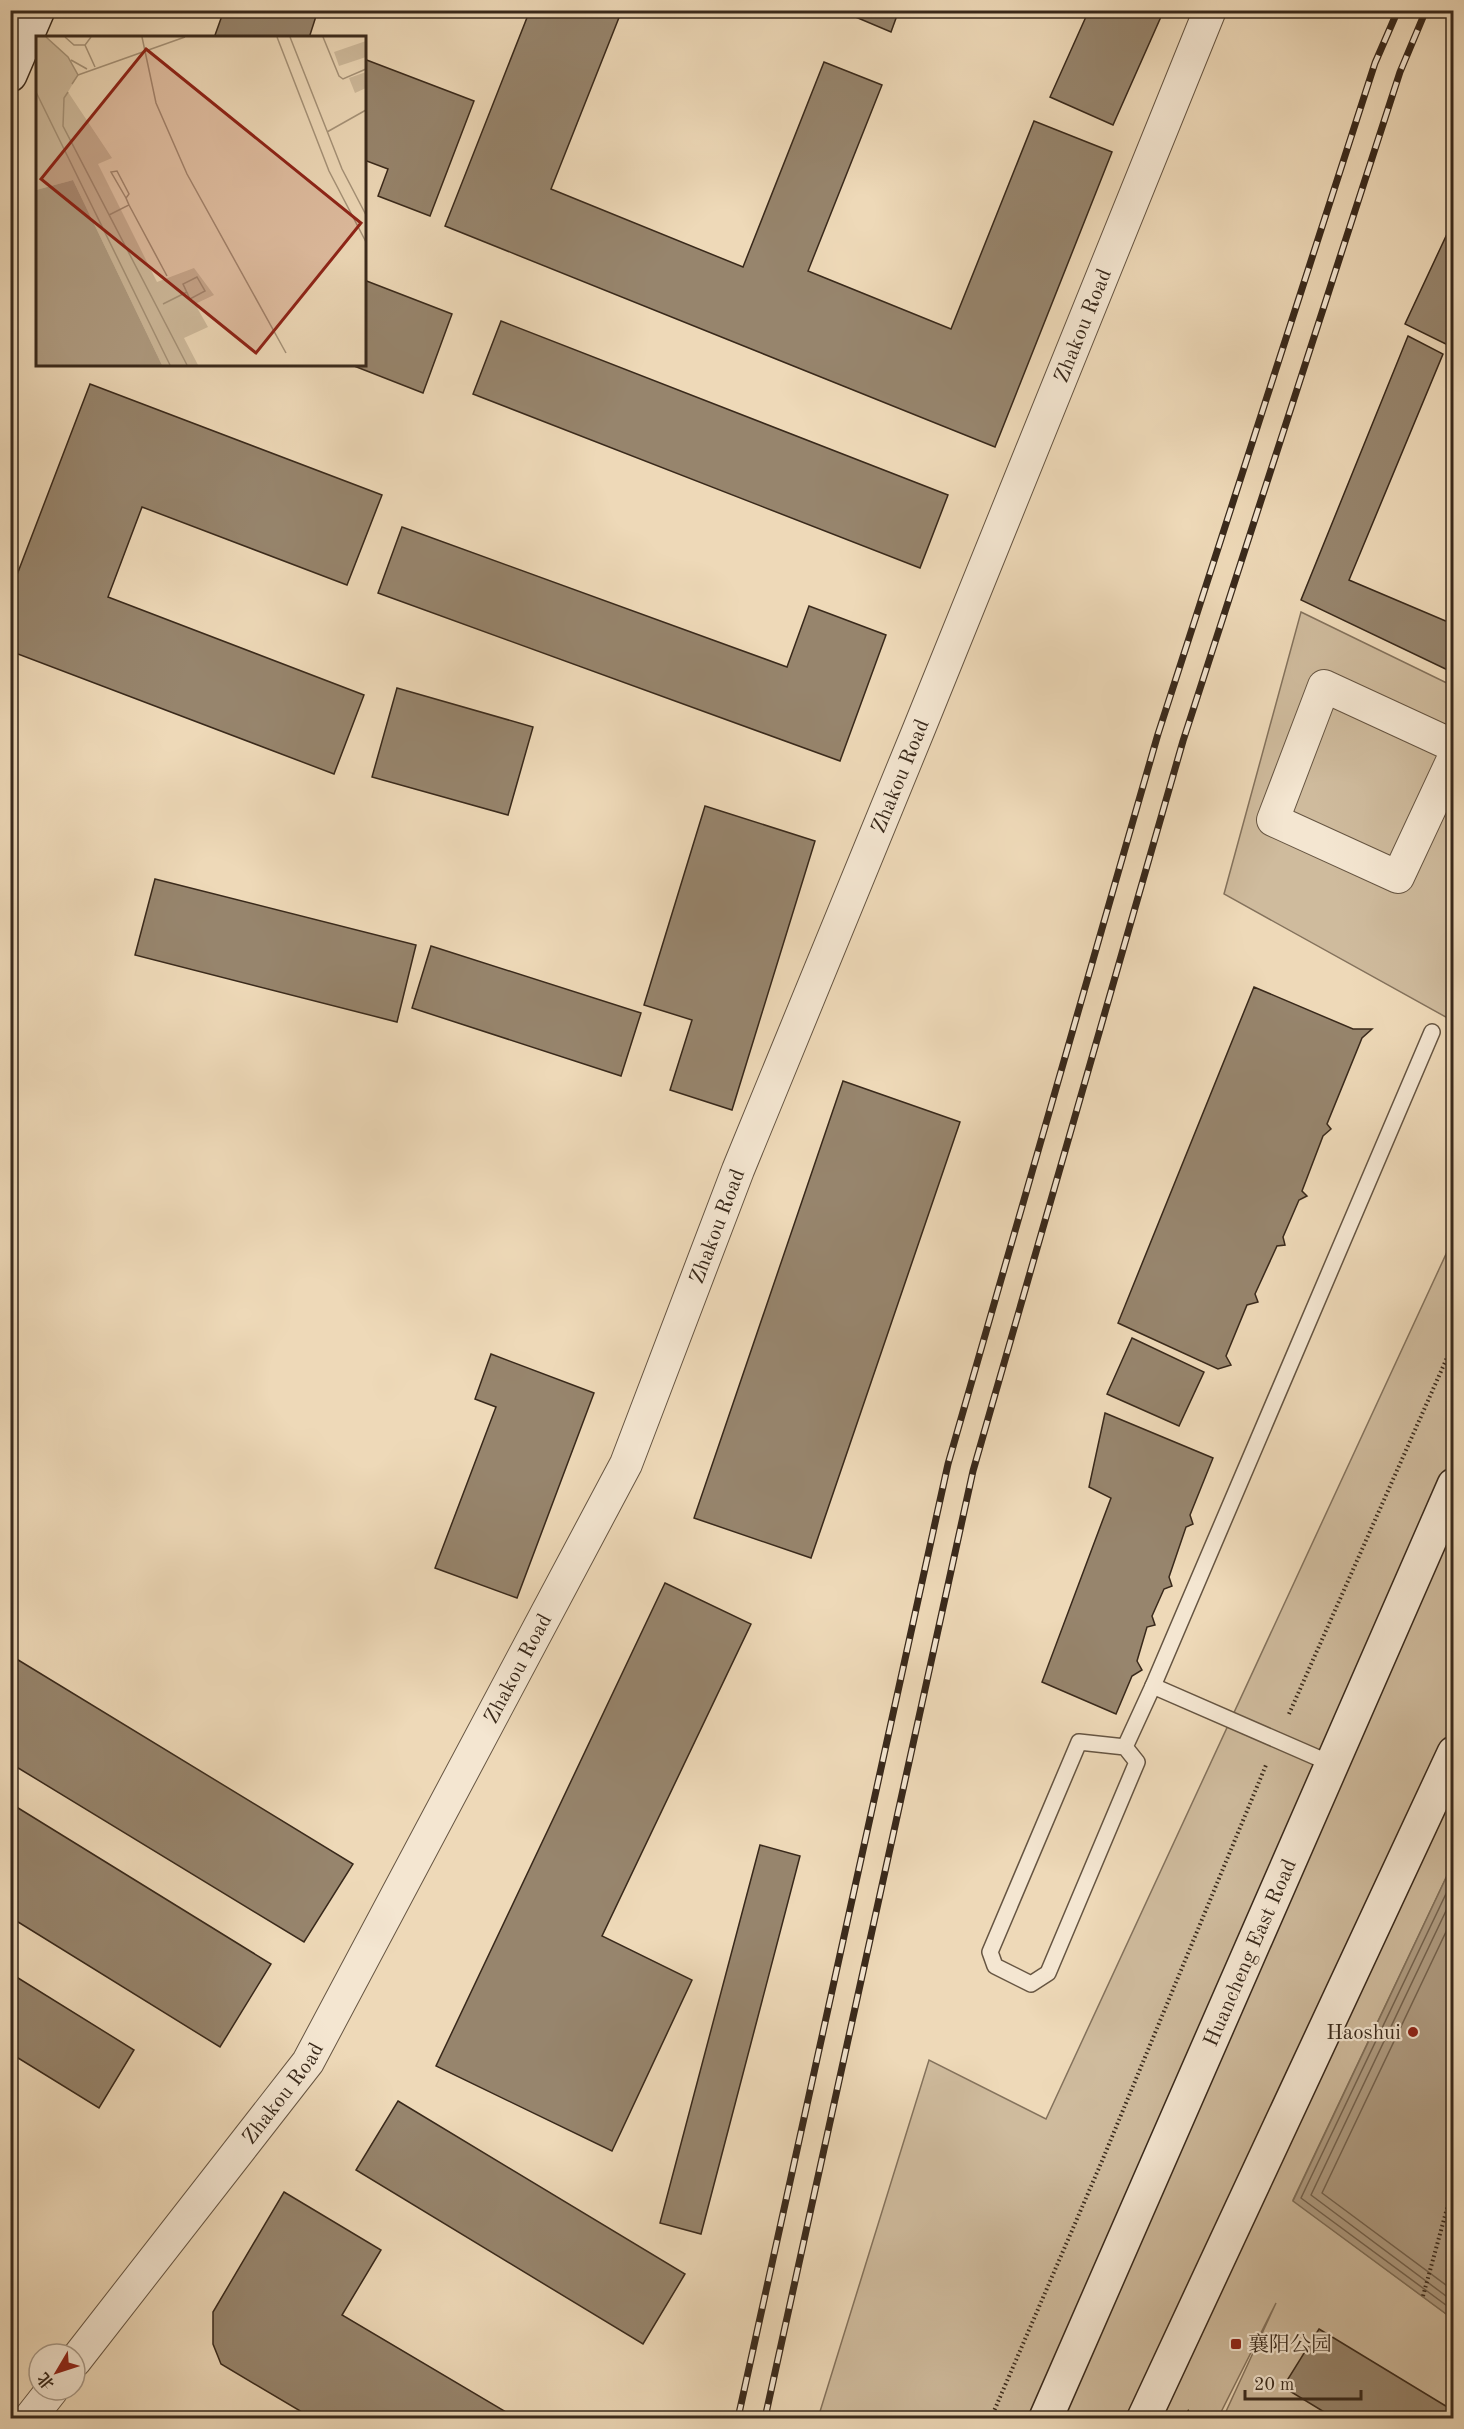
<svg xmlns="http://www.w3.org/2000/svg" width="1464" height="2429" font-family="'Old Standard TT','Noto Serif SC',serif">
<style>
.green{fill:#cfbb9d;stroke:#84725c;stroke-width:1.5}
.water{fill:#b09d83;stroke:#806f59;stroke-width:1.5}
.lines{fill:none;stroke-linecap:round;stroke-linejoin:round}
.shore{stroke:#74634f;stroke-width:1.5}
.building{fill:#97856d;stroke:#39291b;stroke-width:1.5}
.service-casing{stroke:#665542;stroke-width:18}
.minor-casing{stroke:#665542;stroke-width:34}
.secondary-casing{stroke:#39291b;stroke-width:36}
.path{stroke:#39291b;stroke-width:4;stroke-dasharray:1.5 3;stroke-linecap:butt}
.service{stroke:#f4e6d1;stroke-width:15}
.minor{stroke:#f4e6d1;stroke-width:32}
.secondary{stroke:#f4e6d1;stroke-width:33}
.rail-casing{stroke:#39291b;stroke-width:7}
.rail{stroke:#f4e6d1;stroke-width:4.5;stroke-dasharray:14;stroke-linecap:butt}
.poi-dot{fill:#8f2418;stroke:#f4e6d1;stroke-width:2}
.labels{text-anchor:middle;stroke-width:4.5;stroke-linejoin:round;paint-order:stroke}
.street-label{font-size:21px;fill:#39291b;stroke:#f4e6d1}
.poi-label{font-size:21px;fill:#39291b;stroke:#f4e6d1;text-anchor:end}
.inset-road{fill:none;stroke:#a69379;stroke-width:1.5}
.view{fill:#8f2418;fill-opacity:0.15;stroke:#8f2418;stroke-width:3}
.inset-edge{fill:none;stroke:#39291b;stroke-width:3}
</style>
<rect width="100%" height="100%" fill="#eed9b8"/>
<filter id="stains"><feTurbulence type="fractalNoise" baseFrequency=".00333" numOctaves="4"/><feColorMatrix values="0 0 0 0 .2 0 0 0 0 .09 0 0 0 0 .02 0 0 0 .5 -.17"/></filter>
<radialGradient id="worn" r=".72"><stop offset=".6" stop-color="#630" stop-opacity="0"/><stop offset="1" stop-color="#630" stop-opacity=".3"/></radialGradient>
<!-- green -->
<g class="green">
<polygon points="1301,612 1453,686 1453,1021 1224,894"/>
<polygon points="1453,1239 1453,1863 1293,2200 1453,2319 1453,2418 1223,2418 1276,2303 1218,2418 818,2418 929,2060 1046,2119"/>
</g>
<!-- water -->
<polygon class="water" points="1453,1863 1453,2319 1293,2201"/>
<g class="lines">
<!-- shore -->
<g class="shore">
<polyline points="1454,1877 1301,2198 1454,2311"/>
<polyline points="1454,1894 1311,2195 1454,2302"/>
<polyline points="1454,1915 1322,2193 1454,2291"/>
</g>
</g>
<!-- building -->
<g class="building">
<polygon points="224,10 318,10 309,38 214,38"/>
<polygon points="530,10 622,10 551,189 743,267 824,62 882,85 808,271 951,329 1034,121 1112,152 995,447 445,226"/>
<polygon points="839,10 899,10 891,32"/>
<polygon points="1089,10 1164,10 1113,125 1050,97"/>
<polygon points="364,59 474,101 430,216 378,196 388,169 364,160"/>
<polygon points="1454,219 1454,348 1405,324"/>
<polygon points="364,280 452,314 423,393 349,364 364,364"/>
<polygon points="501,321 948,495 920,568 473,394"/>
<polygon points="1408,336 1443,354 1349,580 1448,622 1454,609 1454,673 1301,600"/>
<polygon points="90,384 382,495 347,585 142,507 108,597 364,695 334,774 10,651 10,593"/>
<polygon points="402,527 787,667 809,606 886,635 840,761 378,593"/>
<polygon points="397,688 533,727 508,815 372,777"/>
<polygon points="705,806 815,841 732,1110 670,1090 692,1020 644,1005"/>
<polygon points="155,879 416,945 397,1022 135,955"/>
<polygon points="431,946 641,1013 621,1076 412,1008"/>
<polygon points="1254,987 1353,1029 1372,1029 1362,1038 1327,1124 1331,1129 1323,1136 1302,1191 1307,1196 1299,1200 1283,1237 1285,1245 1277,1246 1255,1294 1258,1302 1247,1305 1226,1356 1231,1365 1218,1369 1118,1323"/>
<polygon points="843,1081 960,1122 811,1558 694,1518"/>
<polygon points="1132,1338 1204,1372 1179,1426 1107,1394"/>
<polygon points="491,1354 594,1393 517,1598 435,1568 496,1407 475,1399"/>
<polygon points="1105,1413 1213,1458 1190,1515 1193,1524 1186,1527 1169,1577 1172,1586 1164,1589 1152,1616 1155,1625 1147,1627 1137,1661 1142,1670 1132,1676 1116,1714 1042,1682 1111,1498 1089,1487"/>
<polygon points="665,1583 751,1624 602,1936 692,1980 612,2151 436,2066"/>
<polygon points="10,1655 353,1864 304,1942 10,1763"/>
<polygon points="10,1803 271,1964 220,2047 10,1917"/>
<polygon points="760,1845 800,1856 701,2234 660,2223"/>
<polygon points="10,1973 134,2050 99,2108 10,2053"/>
<polygon points="398,2101 685,2274 643,2344 356,2170"/>
<polygon points="284,2192 381,2250 342,2315 516,2418 312,2418 221,2364 213,2344 213,2312"/>
<polygon points="1319,2329 1454,2411 1454,2418 1334,2418 1283,2387"/>
</g>
<g class="lines">
<!-- service casing -->
<g class="service-casing">
<g id="service">
<polyline points="1153,1686 1432,1032"/>
<polyline points="1125,1747 1137,1762 1048,1973 1031,1984 995,1966 990,1952 1079,1742 1125,1747 1153,1686 1332,1764"/>
</g>
</g>
<!-- minor casing -->
<g class="minor-casing">
<g id="minor">
<polyline points="1454,746 1324,686 1273,820 1398,877 1454,757"/>
<path id="s1" d="M75,2361L308,2062L626,1464L738,1170L919,729L1210,10"/>
<polyline points="30,2418 52,2390"/>
</g>
</g>
<!-- secondary casing -->
<g class="secondary-casing">
<g id="secondary">
<polyline points="10,75 38,10"/>
<path id="s2" d="M1046,2418L1454,1485"/>
<polyline points="1144,2418 1454,1753"/>
</g>
</g>
<!-- path -->
<g class="path">
<polyline points="1289,1714 1454,1342"/>
<polyline points="1423,2296 1454,2183"/>
<polyline points="1187,2411 1197,2418"/>
<polyline points="991,2418 1102,2161 1266,1765"/>
</g>
<!-- service -->
<use href="#service" class="service"/>
<!-- minor -->
<use href="#minor" class="minor"/>
<!-- secondary -->
<use href="#secondary" class="secondary"/>
<!-- rail casing -->
<g class="rail-casing">
<g id="rail">
<polyline points="738,2418 948,1464 1158,734 1375,63 1398,10"/>
<polyline points="765,2418 973,1471 1183,741 1400,72 1426,10"/>
</g>
</g>
<!-- rail -->
<use href="#rail" class="rail"/>
</g>
<!-- markers -->
<g class="poi-dot">
<circle cx="1413" cy="2032" r="6"/>
<rect x="1230" y="2338" width="12" height="12" rx="3"/>
</g>
<g class="labels">
<!-- street labels -->
<g class="street-label">
<text dy="7" stroke="none"><textPath href="#s1" startOffset="2283">Zhakou Road</textPath></text>
<text dy="7" stroke="none"><textPath href="#s1" startOffset="1797">Zhakou Road</textPath></text>
<text dy="7" stroke="none"><textPath href="#s1" startOffset="1311">Zhakou Road</textPath></text>
<text dy="7" stroke="none"><textPath href="#s1" startOffset="825">Zhakou Road</textPath></text>
<text dy="7" stroke="none"><textPath href="#s2" startOffset="508">Huancheng East Road</textPath></text>
<text dy="7" stroke="none"><textPath href="#s1" startOffset="339">Zhakou Road</textPath></text>
</g>
<!-- poi labels -->
<g class="poi-label">
<text x="1401" y="2039">Haoshui</text>
<text x="1248" y="2351" text-anchor="start">襄阳公园</text>
</g>
</g>
<!-- overview -->
<g transform="translate(36 36)">
<rect width="330" height="330" fill="#eed9b8"/>
<path d="M0,1H10L32,21L42,39L32,56L76,122L62,128L121,246L158,232L178,259L159,268L172,291L148,302L162,329H126L37,144L0,154ZM330,5V21L303,30L298,16ZM330,36V52L319,57L313,42Z" fill="#cfbb9d"/>
<path d="M37,144L126,329H0V154Z" fill="#b09d83"/>
<path class="inset-road" d="M10,1L32,21L42,39L36,48M29,1L38,9H49M55,1L49,9L59,31M106,1L120,67L151,138L250,317M241,1L293,135L330,206M254,1L306,133L330,179M287,1L303,40L307,43L330,33M35,24L51,33M42,39L149,1M0,56L134,329M32,56L28,62L27,90L151,329M291,96L330,74M93,169L131,240M73,179L93,169L90,162L93,158L81,135L75,136L90,162M161,241L169,255L154,263L147,248ZM127,268L151,256"/>
<path class="view" d="M110,13L325,187L220,317L5,143Z"/>
<rect width="330" height="330" class="inset-edge"/>
</g>
<!-- margin -->
<rect width="1464" height="2429" fill="none" stroke="#eed9b8" stroke-width="36"/>
<rect x="12" y="12" width="1440" height="2405" fill="none" stroke="#39291b" stroke-width="3"/>
<rect x="18" y="18" width="1428" height="2393" fill="none" stroke="#39291b" stroke-width="1.5"/>
<!-- north arrow -->
<g transform="translate(57 2372) rotate(231)"><circle r="28" fill="#f4e6d1" stroke="#a99a88" stroke-width="1.5"/>
<path d="M0-4.5L10 22L0 15L-10 22Z" fill="#8f2418"/>
<text y="-9" font-size="16" font-weight="bold" text-anchor="middle" fill="#39291b">北</text>
</g>
<!-- scale -->
<path d="M1245 2390v9h116v-9" fill="none" stroke="#39291b" stroke-width="3"/>
<text x="1254" y="2390" font-size="18" fill="#39291b" stroke="#f4e6d1" stroke-width="4.5" paint-order="stroke">20 m</text>
<rect width="100%" height="100%" filter="url(#stains)"/>
<rect width="100%" height="100%" fill="url(#worn)"/>
</svg>
